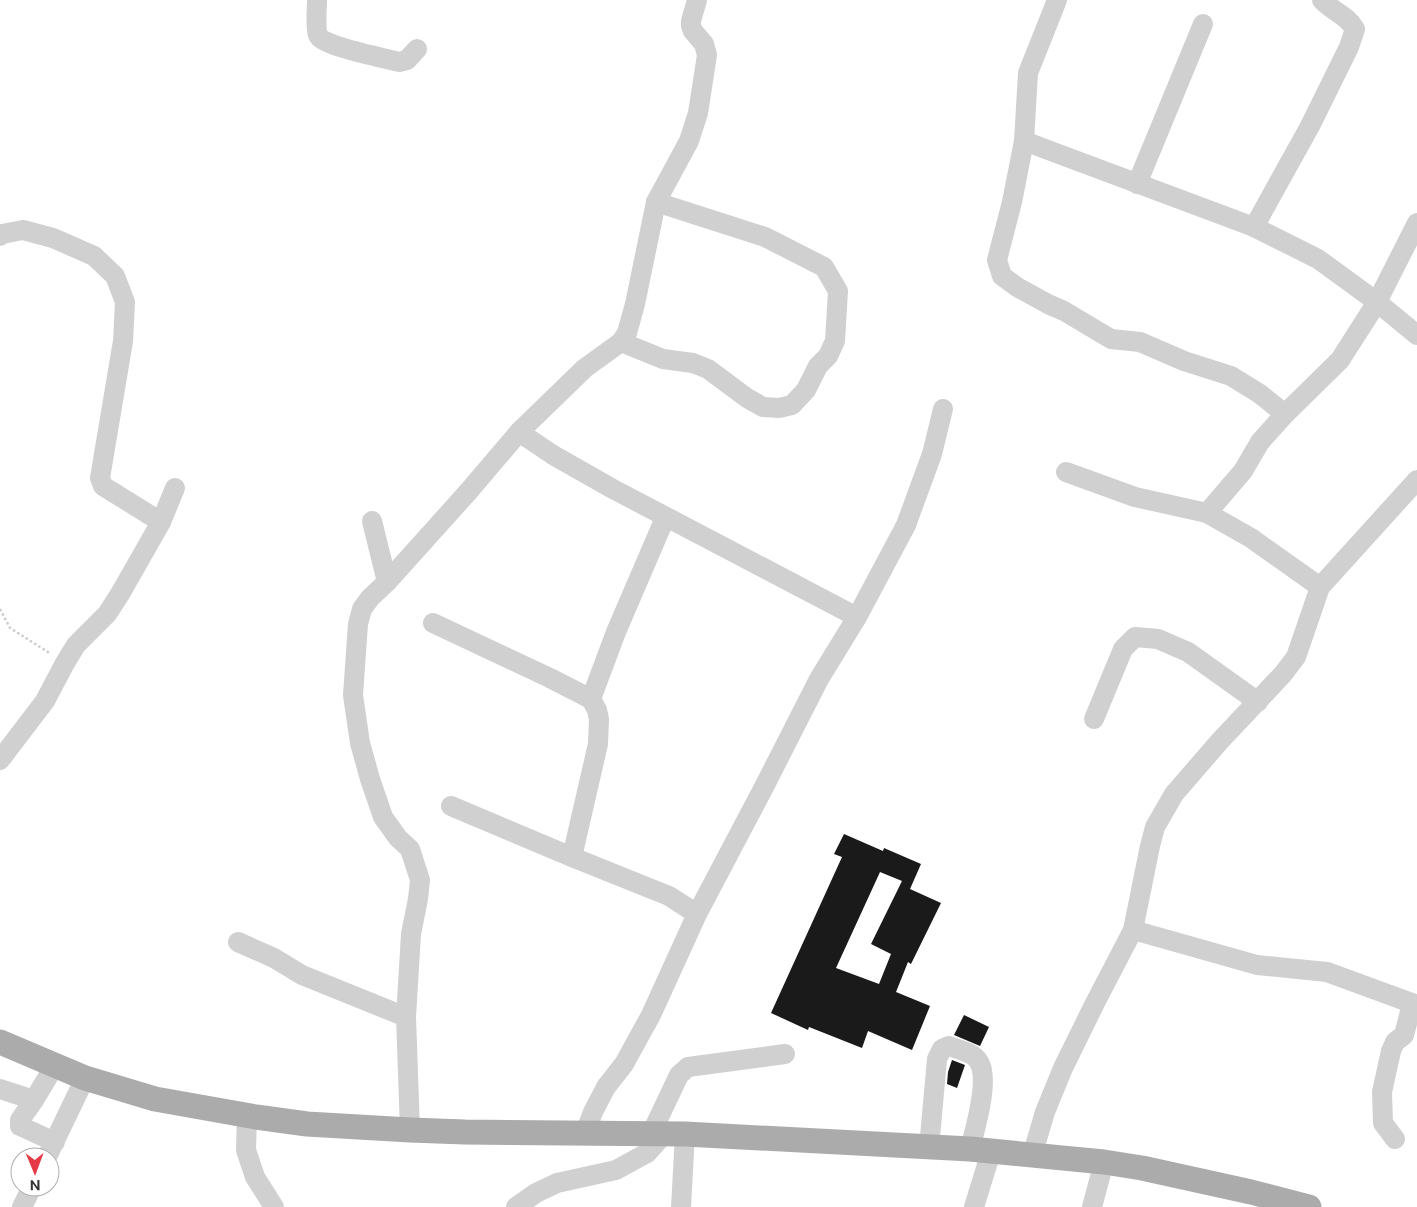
<svg xmlns="http://www.w3.org/2000/svg" width="1417" height="1207" font-family="'Public Sans',sans-serif">
<style>
.building{fill:#1a1a1a;fill-rule:evenodd}
.lines{fill:none;stroke-linecap:round;stroke-linejoin:round}
.path{stroke:#cdcdcd;stroke-width:2.5;stroke-dasharray:2.5 2.5;stroke-linecap:butt}
.minor{stroke:#d0d0d0;stroke-width:20}
.major{stroke:#ababab;stroke-width:25}
</style>
<rect width="100%" height="100%" fill="#fff"/>
<!-- building -->
<g class="building">
<path d="M844,834L883,851L884,848L921,864L910,889L941,903L911,964L908,962L896,992L930,1006L912,1050L868,1031L862,1048L809,1027L808,1030L771,1013L842,857L834,854ZM880,872L902,881L871,944L891,954L879,984L836,968Z"/>
<polygon points="964,1015 989,1027 980,1046 954,1035"/>
<polygon points="952,1060 965,1065 957,1088 947,1084 948,1072"/>
</g>
<g class="lines">
<!-- path -->
<polyline class="path" points="0,609 10,628 51,654"/>
<!-- minor -->
<g class="minor">
<path d="M317,0C317,9 315,27 318,35C321,46 385,58 399,62L407,60L417,49"/>
<polyline points="1057,0 1028,73 1024,141 1012,202 997,260 1002,276 1017,287 1048,304 1064,311 1111,339 1140,342 1184,361 1231,376 1260,394 1285,414"/>
<polyline points="1024,141 1254,227 1318,259 1377,302 1417,335"/>
<polyline points="1137,184 1203,24"/>
<path d="M1254,227L1310,126L1349,47L1355,29C1346,14 1333,12 1322,0"/>
<polyline points="0,236 2,234 23,230 53,238 94,256 115,276 125,302 123,341 100,478 103,486 161,522"/>
<polyline points="621,342 663,359 693,363 708,369 747,398 763,407 779,408 792,405 806,390 818,366 828,356 835,341 838,291 824,267 765,237 656,202"/>
<polyline points="519,432 553,455 613,489 857,617"/>
<polyline points="1066,472 1135,497 1207,513 1251,538 1320,587"/>
<polyline points="1207,513 1243,471 1260,442 1285,414 1340,360 1377,302 1417,223"/>
<polyline points="372,521 387,582"/>
<polyline points="433,623 550,678 591,699"/>
<polyline points="1094,719 1123,649 1135,637 1158,639 1188,652 1258,702"/>
<polyline points="0,760 45,701 65,663 76,645 107,614 120,594 161,522 175,488"/>
<polyline points="451,806 572,857 669,896 697,914"/>
<polyline points="572,857 598,744 599,719 597,710 591,699 616,632 665,518"/>
<polyline points="1133,930 1257,965 1327,972 1417,1005"/>
<polyline points="238,942 274,958 302,975 406,1017"/>
<polyline points="0,1089 34,1100 55,1065"/>
<polyline points="34,1100 20,1120 20,1126 55,1142"/>
<polyline points="247,1116 246,1150 255,1177 274,1207"/>
<polyline points="410,1130 406,1017 411,934 418,899 420,880 410,849 398,838 383,817 370,779 360,743 353,695 358,624 362,609 370,598 387,582 468,492 519,432 585,368 621,342 627,333 635,304 656,202 689,141 698,113 707,55 704,44 693,31 691,26 691,21 697,0"/>
<polyline points="585,1133 593,1112 606,1087 624,1064 651,1015 697,914 764,787 819,679 857,617 906,525 932,454 943,409"/>
<polyline points="651,1134 679,1075 688,1067 785,1054"/>
<polyline points="1395,1139 1383,1123 1382,1092 1391,1051 1395,1042 1404,1035 1412,1004"/>
<path d="M929,1148L937,1059L942,1049L949,1046C959,1050 974,1052 979,1062C990,1080 975,1129 970,1149"/>
<polyline points="1032,1156 1045,1112 1063,1068 1095,1003 1133,930 1150,846 1155,827 1174,794 1219,742 1283,674 1296,657 1320,587 1417,480"/>
<polyline points="47,1157 85,1078"/>
<polyline points="22,1207 32,1187"/>
<polyline points="516,1207 536,1193 557,1183 616,1170 647,1153 664,1134"/>
<polyline points="681,1207 685,1134"/>
<polyline points="974,1207 991,1152"/>
<polyline points="1092,1207 1104,1162"/>
</g>
<!-- major -->
<polyline class="major" points="0,1042 85,1078 155,1099 256,1117 307,1124 410,1130 465,1132 685,1134 970,1149 1104,1162 1142,1168 1251,1192 1309,1207"/>
</g>
<!-- north arrow -->
<g transform="translate(35 1172) rotate(179)"><circle r="24" fill="#ffffff" stroke="#adadad"/>
<path d="M0-4L9 19L0 12L-9 19Z" fill="#e63946"/>
<text y="-8" font-size="14" font-weight="bold" text-anchor="middle" fill="#333333">N</text>
</g>
</svg>
